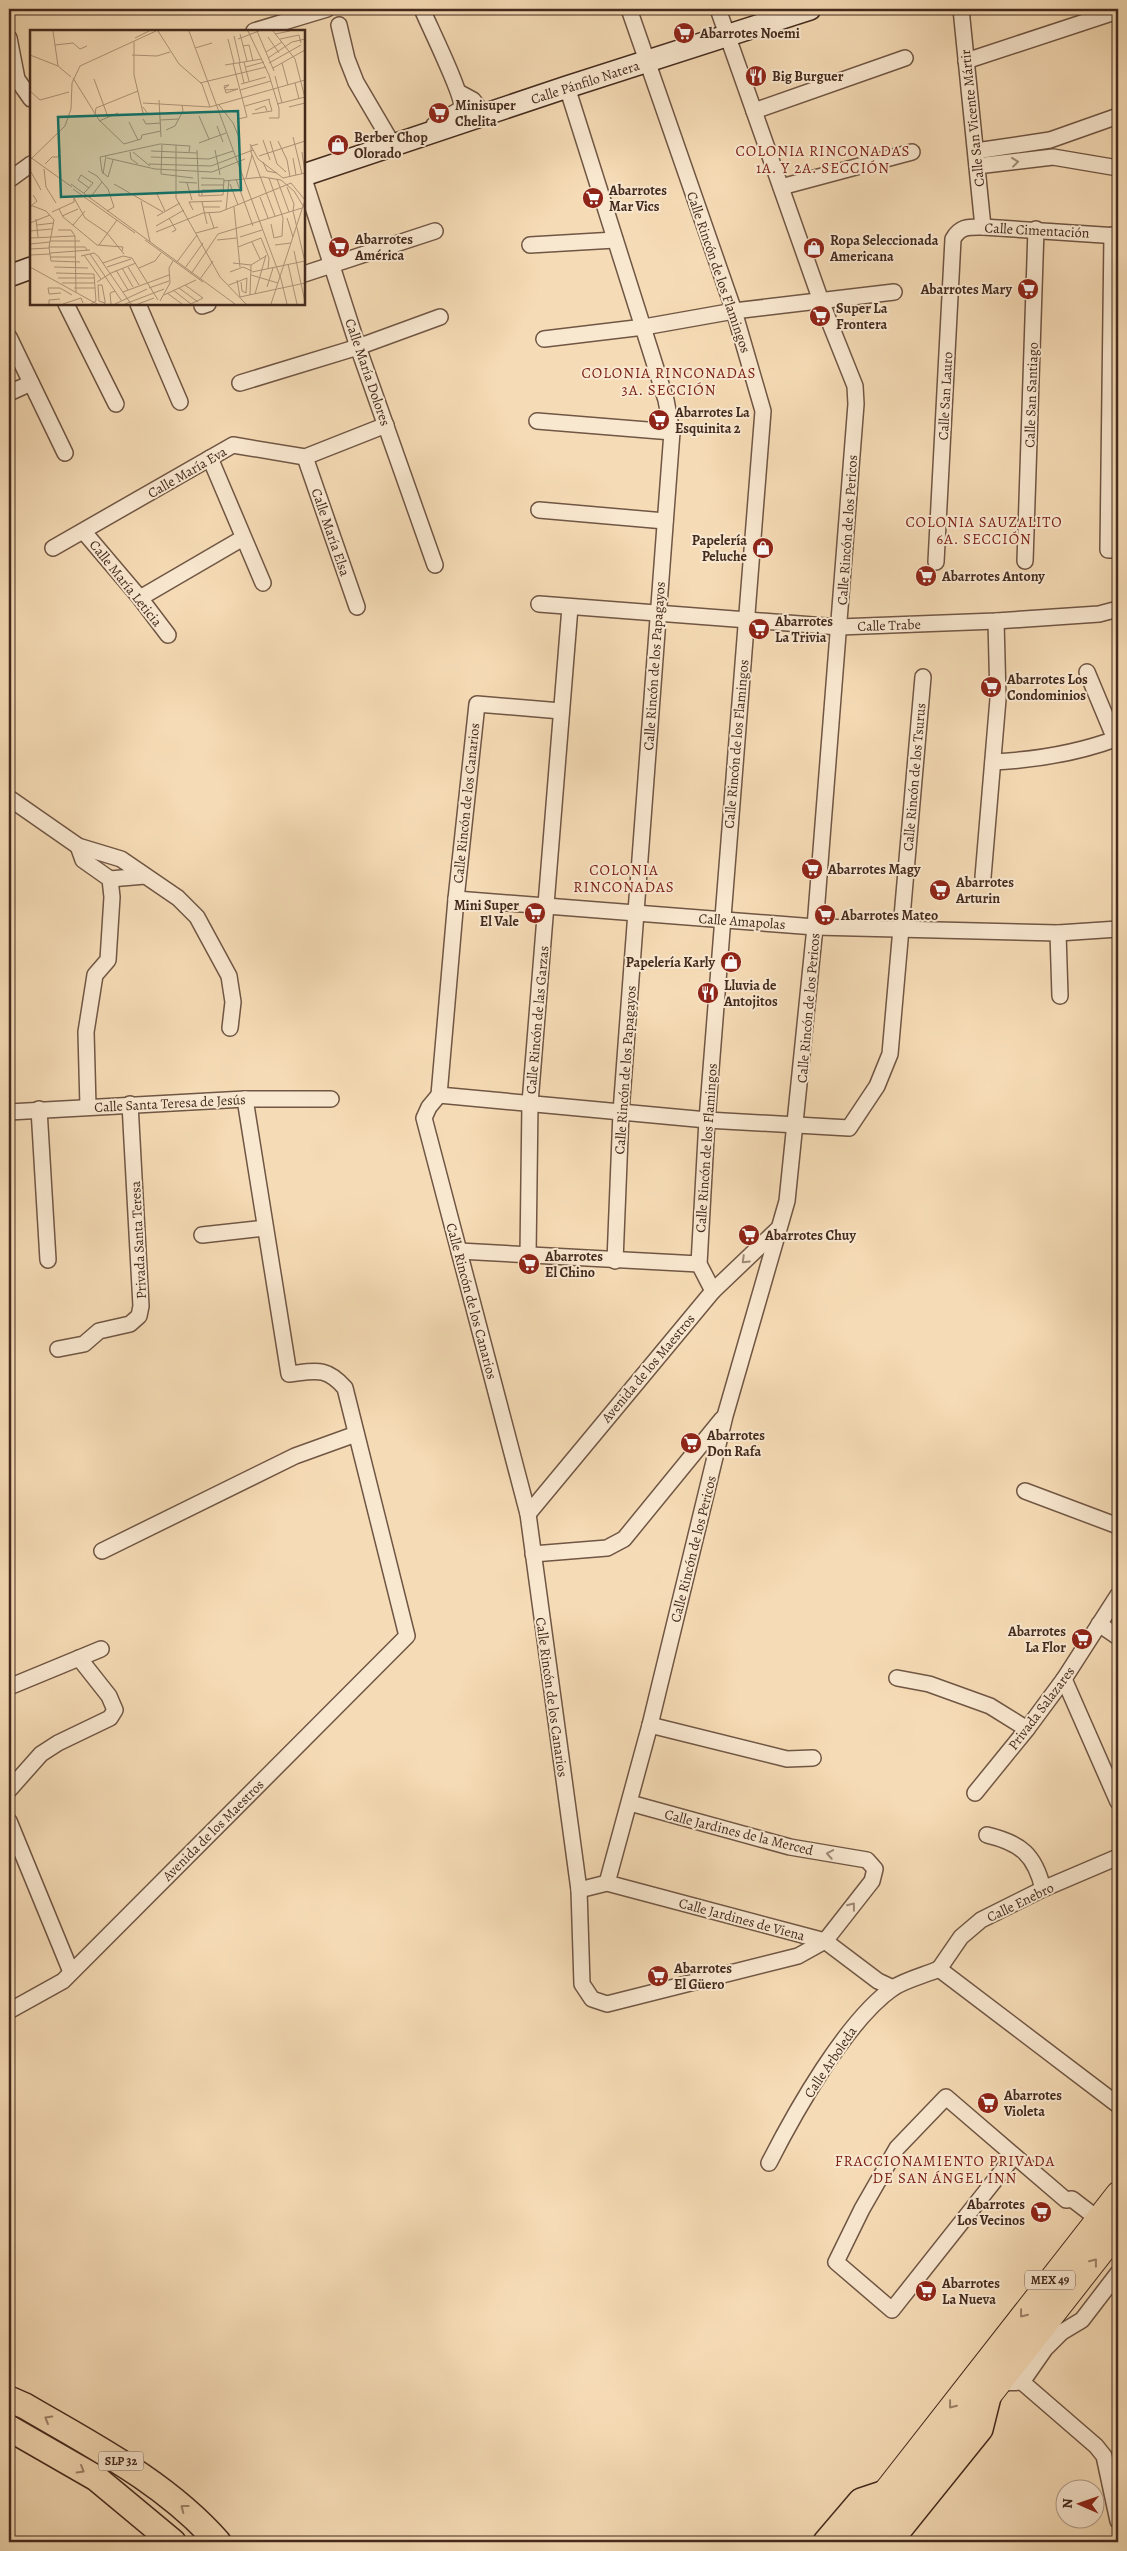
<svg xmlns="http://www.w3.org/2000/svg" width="1127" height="2551" font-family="Alegreya,serif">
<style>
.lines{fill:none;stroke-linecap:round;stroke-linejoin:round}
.minor-casing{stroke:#705644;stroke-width:18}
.secondary-casing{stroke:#432a1e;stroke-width:24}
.primary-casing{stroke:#432a1e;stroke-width:26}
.trunk-casing{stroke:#432a1e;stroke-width:28}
.minor{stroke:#f9e8d0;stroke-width:15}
.secondary{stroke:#f9e8d0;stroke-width:21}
.primary{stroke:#f6dcb6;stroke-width:24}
.trunk{stroke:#f6dcb6;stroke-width:25}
.oneway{stroke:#9e8977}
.oneway2{stroke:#9c836a}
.labels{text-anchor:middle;stroke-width:4;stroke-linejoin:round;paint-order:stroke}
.shield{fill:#f9e8d0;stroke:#7a6353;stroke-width:1}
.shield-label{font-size:12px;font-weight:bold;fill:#432a1e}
.poi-label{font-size:14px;font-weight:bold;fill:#432a1e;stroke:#f9e8d0;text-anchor:start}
.street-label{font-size:14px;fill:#432a1e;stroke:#f9e8d0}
.neighbourhood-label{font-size:15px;letter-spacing:1px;fill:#7a1f14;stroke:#f9e8d0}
.inset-road{fill:none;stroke:#ae9579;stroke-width:1}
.view{fill:#0f766e;fill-opacity:0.15;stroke:#0f766e;stroke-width:2.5}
.inset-edge{fill:none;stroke:#432a1e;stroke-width:2.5}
</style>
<rect width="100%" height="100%" fill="#f6dcb6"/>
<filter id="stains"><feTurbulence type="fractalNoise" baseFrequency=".004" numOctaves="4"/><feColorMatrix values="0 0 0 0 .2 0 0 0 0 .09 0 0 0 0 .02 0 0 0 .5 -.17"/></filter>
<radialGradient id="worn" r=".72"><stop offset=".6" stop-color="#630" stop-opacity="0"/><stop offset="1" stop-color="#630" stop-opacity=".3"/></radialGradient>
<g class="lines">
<!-- minor casing -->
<g class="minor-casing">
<g id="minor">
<path d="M422,9C429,26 465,98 461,109L434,125"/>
<polyline points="629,9 734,311 763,411 707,1120 699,1264 713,1291"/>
<polyline points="961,9 983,227"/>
<polyline points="339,25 347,59 356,82 393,145"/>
<polyline points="254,31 327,9"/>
<polyline points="9,38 17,79 31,99"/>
<polyline points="966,61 1118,11"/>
<polyline points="567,87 666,400 672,432 621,1112 615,1261"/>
<polyline points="460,93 473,100 484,115"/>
<polyline points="754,111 905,58"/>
<polyline points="976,151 1050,140 1118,116"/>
<polyline points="977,166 1053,157 1118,168"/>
<polyline points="304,179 358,347 435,565"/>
<polyline points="9,180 31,164"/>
<polyline points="781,187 912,152"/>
<polyline points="1112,235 1108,550 1118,550"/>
<polyline points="530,245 615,240"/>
<polyline points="304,274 435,231"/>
<polyline points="66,304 116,404"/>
<polyline points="138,304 180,402"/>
<polyline points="202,306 208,304"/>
<polyline points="9,337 65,453"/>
<polyline points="544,339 644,327 734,311 894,292"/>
<polyline points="240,383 358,347 440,317"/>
<polyline points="9,393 31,383"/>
<polyline points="537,421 672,432"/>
<polyline points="305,457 357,607"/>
<polyline points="210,458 263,583"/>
<polyline points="539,510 665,521"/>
<polyline points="84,532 140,598 168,635"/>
<polyline points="53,548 233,445 305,457 386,425"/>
<polyline points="1025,561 1036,229"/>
<path d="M936,562L953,239C960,226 969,227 983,227L1118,236"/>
<polyline points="140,598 243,538"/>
<polyline points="539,604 839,627 996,621 1099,614 1118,609"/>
<polyline points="1087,672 1115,739"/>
<polyline points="561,711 477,704 456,899 439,1095 429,1107 424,1118 528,1514 579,1890 582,1984 592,1999 607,2004 798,1956 825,1941 872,1881 875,1869 867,1860 790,1847 630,1803"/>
<path d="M993,762C1035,760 1078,753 1118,738"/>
<polyline points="9,798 78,846 121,859 178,898 197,917 229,976 233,1002 230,1028"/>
<polyline points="78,846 83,860 110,879 112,897 108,960 95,975 86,1032 88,1107"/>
<polyline points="983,877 998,699 996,621"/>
<polyline points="110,879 145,876"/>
<polyline points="456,899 815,927 1058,933 1118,929"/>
<polyline points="1058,933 1060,996"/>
<polyline points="439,1095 707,1120 849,1128 877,1086 890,1054 923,677"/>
<polyline points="39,1109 48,1260"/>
<polyline points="9,1112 245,1099 331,1099"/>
<polyline points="202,1235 265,1228"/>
<polyline points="459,1251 699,1264"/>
<polyline points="528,1255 530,1103 570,607"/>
<polyline points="58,1349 84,1344 99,1331 130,1324 139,1316 141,1306 130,1104"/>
<polyline points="1025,1491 1118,1526"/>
<polyline points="528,1514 713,1291 777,1230"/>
<polyline points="102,1551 295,1456 356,1434"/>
<polyline points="533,1554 607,1548 624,1539 722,1419"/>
<polyline points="1099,1624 1118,1637"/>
<polyline points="897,1678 929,1684 990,1706 1027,1729"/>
<polyline points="1064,1679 1118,1802"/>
<polyline points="9,1687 101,1649"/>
<polyline points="650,1725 787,1759 813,1758"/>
<polyline points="9,1790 41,1754 58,1743 110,1718 115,1710 109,1696 79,1658"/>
<polyline points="975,1793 1027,1729 1064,1679 1118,1595"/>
<polyline points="9,1821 71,1972"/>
<path d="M987,1835C1021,1843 1035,1855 1043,1889"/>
<polyline points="607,1883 650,1725 725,1416 787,1201 815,927 856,404 855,386 821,301 718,9"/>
<polyline points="579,1890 607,1883 825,1941 878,1981 893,1988"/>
<polyline points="939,1969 1118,2105"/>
<polyline points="939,1969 961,1937 981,1920 1043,1889 1118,1857"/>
<path d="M9,2011L63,1981L407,1636L345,1388C326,1366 315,1371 289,1374L245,1099"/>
<polyline points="1014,2156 892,2310 836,2262 862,2209 897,2148 946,2097 1066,2200 1072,2199 1098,2219"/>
<path d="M769,2163C795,2112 846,2021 893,1988C905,1980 925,1975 939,1969"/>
<polyline points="1022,2382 1045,2349 1062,2332 1082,2320 1118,2273"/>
<polyline points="999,2383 1022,2382 1096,2446 1104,2456 1118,2521"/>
</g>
</g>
<!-- secondary casing -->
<g class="secondary-casing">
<g id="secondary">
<polyline points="304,175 567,87 810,9"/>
<polyline points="9,276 31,268"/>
</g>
</g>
<!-- primary casing -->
<g class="primary-casing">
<g id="primary">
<polyline points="846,2542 1118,2194"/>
<polyline points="869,2542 988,2397 1118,2231"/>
</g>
</g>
<!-- trunk casing -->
<g class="trunk-casing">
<g id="trunk">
<path d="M9,2399L25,2406C93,2446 165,2482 218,2542"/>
<polyline points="9,2428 96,2478 173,2542"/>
<polyline points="826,2542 861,2501 882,2494"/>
<polyline points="889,2542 980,2429 988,2397"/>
</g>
</g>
<!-- minor -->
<use href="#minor" class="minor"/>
<!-- secondary -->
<use href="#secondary" class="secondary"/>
<!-- primary -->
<use href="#primary" class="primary"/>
<!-- trunk -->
<use href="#trunk" class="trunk"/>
</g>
<!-- one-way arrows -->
<defs><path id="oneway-chevron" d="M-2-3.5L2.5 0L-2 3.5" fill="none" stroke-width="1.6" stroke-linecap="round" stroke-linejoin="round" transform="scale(1.25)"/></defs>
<g class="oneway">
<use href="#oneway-chevron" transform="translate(1015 162) rotate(-7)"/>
<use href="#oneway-chevron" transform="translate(745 1260) rotate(136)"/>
<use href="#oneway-chevron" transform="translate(830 1854) rotate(-170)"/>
<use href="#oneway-chevron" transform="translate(852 1906) rotate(-52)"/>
</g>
<g class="oneway2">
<use href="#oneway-chevron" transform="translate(1094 2262) rotate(-52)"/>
<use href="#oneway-chevron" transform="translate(1023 2314) rotate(128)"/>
<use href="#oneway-chevron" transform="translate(952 2405) rotate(128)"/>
<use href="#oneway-chevron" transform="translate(48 2419) rotate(-150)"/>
<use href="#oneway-chevron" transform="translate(81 2470) rotate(30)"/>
<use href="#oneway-chevron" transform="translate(184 2508) rotate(-143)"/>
</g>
<!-- icons -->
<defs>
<g id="supermarket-disc" transform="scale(1.125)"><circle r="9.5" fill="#8f2418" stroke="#f9e8d0"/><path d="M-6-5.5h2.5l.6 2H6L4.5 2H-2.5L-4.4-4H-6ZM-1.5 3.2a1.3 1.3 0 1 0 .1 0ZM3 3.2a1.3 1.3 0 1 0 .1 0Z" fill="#fff"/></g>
<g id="restaurant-disc" transform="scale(1.125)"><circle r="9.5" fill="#8f2418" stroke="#f9e8d0"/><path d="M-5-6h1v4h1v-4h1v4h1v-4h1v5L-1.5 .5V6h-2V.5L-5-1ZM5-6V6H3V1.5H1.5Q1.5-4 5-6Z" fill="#fff"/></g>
<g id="shop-disc" transform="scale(1.125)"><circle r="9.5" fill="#8f2418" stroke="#f9e8d0"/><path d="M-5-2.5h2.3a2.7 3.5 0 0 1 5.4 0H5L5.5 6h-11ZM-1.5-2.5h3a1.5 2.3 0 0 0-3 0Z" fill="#fff"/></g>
</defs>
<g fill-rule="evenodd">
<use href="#supermarket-disc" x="684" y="33"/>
<use href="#restaurant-disc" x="756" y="76"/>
<use href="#supermarket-disc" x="439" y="113"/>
<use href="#shop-disc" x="338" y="145"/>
<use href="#supermarket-disc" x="593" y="198"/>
<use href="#supermarket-disc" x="339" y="247"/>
<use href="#shop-disc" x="814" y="248"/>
<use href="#supermarket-disc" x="1028" y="289"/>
<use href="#supermarket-disc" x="820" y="316"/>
<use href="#supermarket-disc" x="659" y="420"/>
<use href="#shop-disc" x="763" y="548"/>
<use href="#supermarket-disc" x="926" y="576"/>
<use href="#supermarket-disc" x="759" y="629"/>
<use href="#supermarket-disc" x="991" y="687"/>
<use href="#supermarket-disc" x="812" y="869"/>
<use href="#supermarket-disc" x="940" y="890"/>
<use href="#supermarket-disc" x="535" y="913"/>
<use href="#supermarket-disc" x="825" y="915"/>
<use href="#shop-disc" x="731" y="962"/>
<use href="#restaurant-disc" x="708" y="993"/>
<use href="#supermarket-disc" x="749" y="1235"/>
<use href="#supermarket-disc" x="529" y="1264"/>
<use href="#supermarket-disc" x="691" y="1443"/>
<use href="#supermarket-disc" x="1082" y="1639"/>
<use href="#supermarket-disc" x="658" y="1976"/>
<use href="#supermarket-disc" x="988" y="2103"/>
<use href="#supermarket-disc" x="1041" y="2212"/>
<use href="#supermarket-disc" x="926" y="2291"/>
</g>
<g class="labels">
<!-- shield labels -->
<g class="shield">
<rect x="1025" y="2270.5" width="50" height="19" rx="4"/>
<rect x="98.5" y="2451.5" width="45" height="19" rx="4"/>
</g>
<g class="shield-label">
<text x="1050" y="2284">MEX 49</text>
<text x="121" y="2465">SLP 32</text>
</g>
<!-- poi labels -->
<g class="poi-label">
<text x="700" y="38">Abarrotes Noemi</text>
<text x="772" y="81">Big Burguer</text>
<text x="455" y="110">Minisuper<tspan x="455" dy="16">Chelita</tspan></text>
<text x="354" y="142">Berber Chop<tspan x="354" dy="16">Olorado</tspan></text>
<text x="609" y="195">Abarrotes<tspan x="609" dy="16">Mar Vics</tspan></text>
<text x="355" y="244">Abarrotes<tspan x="355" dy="16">América</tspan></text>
<text x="830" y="245">Ropa Seleccionada<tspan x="830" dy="16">Americana</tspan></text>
<text x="1012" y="294" text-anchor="end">Abarrotes Mary</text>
<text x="836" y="313">Super La<tspan x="836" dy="16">Frontera</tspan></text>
<text x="675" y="417">Abarrotes La<tspan x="675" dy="16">Esquinita 2</tspan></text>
<text x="747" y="545" text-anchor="end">Papelería<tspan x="747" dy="16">Peluche</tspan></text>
<text x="942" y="581">Abarrotes Antony</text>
<text x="775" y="626">Abarrotes<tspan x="775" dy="16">La Trivia</tspan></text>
<text x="1007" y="684">Abarrotes Los<tspan x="1007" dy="16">Condominios</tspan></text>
<text x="828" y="874">Abarrotes Magy</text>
<text x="956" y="887">Abarrotes<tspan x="956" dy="16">Arturin</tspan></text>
<text x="519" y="910" text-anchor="end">Mini Super<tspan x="519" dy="16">El Vale</tspan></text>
<text x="841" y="920">Abarrotes Mateo</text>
<text x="715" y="967" text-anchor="end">Papelería Karly</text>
<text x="724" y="990">Lluvia de<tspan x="724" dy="16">Antojitos</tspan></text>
<text x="765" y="1240">Abarrotes Chuy</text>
<text x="545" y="1261">Abarrotes<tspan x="545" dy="16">El Chino</tspan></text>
<text x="707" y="1440">Abarrotes<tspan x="707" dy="16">Don Rafa</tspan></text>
<text x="1066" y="1636" text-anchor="end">Abarrotes<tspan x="1066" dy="16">La Flor</tspan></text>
<text x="674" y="1973">Abarrotes<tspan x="674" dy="16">El Güero</tspan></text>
<text x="1004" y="2100">Abarrotes<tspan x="1004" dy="16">Violeta</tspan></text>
<text x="1025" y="2209" text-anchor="end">Abarrotes<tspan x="1025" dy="16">Los Vecinos</tspan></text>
<text x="942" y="2288">Abarrotes<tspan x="942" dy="16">La Nueva</tspan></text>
</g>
<!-- street labels -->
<g class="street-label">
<text transform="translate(585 82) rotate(-18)" y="5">Calle Pánfilo Natera</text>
<text transform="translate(972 118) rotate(-96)" y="5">Calle San Vicente Mártir</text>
<text transform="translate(1037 230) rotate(3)" y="5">Calle Cimentación</text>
<text transform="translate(719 272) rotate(71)" y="5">Calle Rincón de los Flamingos</text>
<text transform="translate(368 372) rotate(71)" y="5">Calle María Dolores</text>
<text transform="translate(1031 395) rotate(-88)" y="5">Calle San Santiago</text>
<text transform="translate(945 396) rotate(-87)" y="5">Calle San Lauro</text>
<text transform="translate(187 472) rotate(-30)" y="5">Calle María Eva</text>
<text transform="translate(847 530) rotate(-86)" y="5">Calle Rincón de los Pericos</text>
<text transform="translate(331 532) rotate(71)" y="5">Calle María Elsa</text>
<text transform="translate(126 583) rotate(51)" y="5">Calle María Leticia</text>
<text transform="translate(889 625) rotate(-2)" y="5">Calle Trabe</text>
<text transform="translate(654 666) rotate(-86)" y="5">Calle Rincón de los Papagayos</text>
<text transform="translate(736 744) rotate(-85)" y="5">Calle Rincón de los Flamingos</text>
<text transform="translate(914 777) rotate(-85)" y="5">Calle Rincón de los Tsurus</text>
<text transform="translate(466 803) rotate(-84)" y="5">Calle Rincón de los Canarios</text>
<text transform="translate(742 921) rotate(4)" y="5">Calle Amapolas</text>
<text transform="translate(808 1008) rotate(-85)" y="5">Calle Rincón de los Pericos</text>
<text transform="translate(537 1020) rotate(-85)" y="5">Calle Rincón de las Garzas</text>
<text transform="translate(625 1070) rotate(-86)" y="5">Calle Rincón de los Papagayos</text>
<text transform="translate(170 1103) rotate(-3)" y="5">Calle Santa Teresa de Jesús</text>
<text transform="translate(706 1148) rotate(-86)" y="5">Calle Rincón de los Flamingos</text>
<text transform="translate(138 1240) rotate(-93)" y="5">Privada Santa Teresa</text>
<text transform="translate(472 1301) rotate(75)" y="5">Calle Rincón de los Canarios</text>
<text transform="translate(648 1368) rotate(-50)" y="5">Avenida de los Maestros</text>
<text transform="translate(693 1549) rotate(-76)" y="5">Calle Rincón de los Pericos</text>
<text transform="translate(552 1697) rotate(82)" y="5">Calle Rincón de los Canarios</text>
<text transform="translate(1041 1708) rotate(-53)" y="5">Privada Salazares</text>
<text transform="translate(213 1830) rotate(-45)" y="5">Avenida de los Maestros</text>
<text transform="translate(739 1832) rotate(14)" y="5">Calle Jardines de la Merced</text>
<text transform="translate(1020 1902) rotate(-26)" y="5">Calle Enebro</text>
<text transform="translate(742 1919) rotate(15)" y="5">Calle Jardines de Viena</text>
<text transform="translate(830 2062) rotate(-56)" y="5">Calle Arboleda</text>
</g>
<!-- neighbourhood labels -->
<g class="neighbourhood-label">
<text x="823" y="156">COLONIA RINCONADAS<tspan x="823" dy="17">1A. Y 2A. SECCIÓN</tspan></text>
<text x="669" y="378">COLONIA RINCONADAS<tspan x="669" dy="17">3A. SECCIÓN</tspan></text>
<text x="984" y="527">COLONIA SAUZALITO<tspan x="984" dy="17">6A. SECCIÓN</tspan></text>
<text x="624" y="875">COLONIA<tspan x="624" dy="17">RINCONADAS</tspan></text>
<text x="945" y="2166">FRACCIONAMIENTO PRIVADA<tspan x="945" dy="17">DE SAN ÁNGEL INN</tspan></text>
</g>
</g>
<!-- overview -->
<g transform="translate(30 30)">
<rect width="275" height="275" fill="#f6dcb6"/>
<path class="inset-road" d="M23,1L28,36M128,1L149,34L172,54L180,77M159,1L251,249L257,274M218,1L239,45L249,78V88H239M227,1L244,41M243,1L265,29L275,68M210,4L217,31M245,4L260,1M204,6L210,32M238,7L249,23M105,8L119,1M198,9L204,33M208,9L229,1M250,9L269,5L271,13M104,12V45L113,83L118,84L113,77M25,15L43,13L50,19L57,16M213,16L219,15L223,31M165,18L182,13M236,22L252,12M0,25L28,36L41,47M102,25L127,26L140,22M238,28L262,12L275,9M209,32L214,53M214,32L219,51M203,33L217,87L208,89L209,93M239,33L271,15M252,33L258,55M195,35L232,29M216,37L234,32M243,38L275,20M245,46L252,73M43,48L69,90L94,114L111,109L112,105L131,101M64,49L78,87M170,53L236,37M265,53L269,69M211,54L236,47M195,58L199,55L194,56L196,63L208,59L195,60M210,60L241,51M0,61L10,70L39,62M129,70L131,107M113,73L180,77L275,50M247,74L275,67M189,75L203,93L210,110M215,76L240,69M259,77L275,73M225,80L235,76L237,81M65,84L66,78L108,61M222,84L242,81L239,70M169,86L179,109M113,89L116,94L131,93M130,90L149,89M69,91L88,83M99,92L108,110M187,96L193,112M136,100L145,96L153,81L152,75M263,107L272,144M233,110L240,130M240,111L247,134L256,142M248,111L257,130L260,147M169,113L196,103M220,114L228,129L253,148L275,143M228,114L221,116V122L245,186M132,115L131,144L163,148M146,115V168L190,247L216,274M167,120L169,166L193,165L194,149L171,148M185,120L190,145M121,121L167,123M100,122L101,129L108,134M103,122L120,136M272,122L275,143M229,126L275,111M0,127L42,157M121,127L179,129L203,121M77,128L125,139L182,142L215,129M263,128L266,145M0,130L35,96L41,79L42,53L50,36L126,1M83,130L78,147L72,142L70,127L130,114L160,116L159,122M233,132L237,141L247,143M15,134L22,127H28L30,121M119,134L181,136L223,120M14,139L16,157L26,173M58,141L67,146L78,159L84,177L77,181M1,142L11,160M73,144L76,126M216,148L222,125M239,148L253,188L252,206M206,149L223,196M247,149L259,182M194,151L233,147L251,150L264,161L275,179M149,152L167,153M157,153L162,170M261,153L275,170M41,154L205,274M84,154L133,182M200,154L208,175M171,155H194M257,157L264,174L263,181L275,232M43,159L105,203M54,163L56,161L63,153L51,145L48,150L59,158M127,164L135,181M172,166V160H194M230,167L238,188M60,168L72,152M111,171L120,212M172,172L177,194M0,175L16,181L24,190L19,217L21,231L50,232M1,176L7,171L3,165M173,177H190M204,177L210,237M29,179L33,187L67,215L93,217L92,221M163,180L159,172L192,171M196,180L199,150M22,182L44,172V168L55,188L77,203L94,224M179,183L184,198M32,186L48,179M127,186L150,173M139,188L146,200L142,202M257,188L263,207M6,189L8,207M0,193L20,185M241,194L244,208L252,206M7,195L24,193M43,195L55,181M126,196L154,180M28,200H41L45,206M0,201L22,199M126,202L173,183L190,182L261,153M166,203L188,197M45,206L46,263M210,207L232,200M0,208L45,206M231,208L239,228L238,239M115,210L173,252M187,210L207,208M20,211H50M222,212L230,229M0,214L20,212M69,215L87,190M245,215L261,213M19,217H55L57,220M208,217L231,208M0,219L19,218M264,221L275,272M20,223L60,220M60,224L91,270M0,225L20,224M54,225L71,249M51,226L64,223L68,226L101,274M21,227H46M102,228L128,270M147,232L167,205M73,233L93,226L102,228M203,233L221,235M258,234L267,274M221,235L236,226M0,237L67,274M24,237L58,238M77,237L101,229M98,237L109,255M92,238L103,257M109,238L125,231L131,223M155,238L173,213M86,240L98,260M200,242L213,237L222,241M222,242L275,231M26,243L64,244L66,271L61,274M161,244L188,204L272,178M221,245L248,253M28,248H64M170,249L183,231M207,250L210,267M67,252L81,243L106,233M32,253H65M155,255L173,268L161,274M199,255L217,248L216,263L212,261L211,252M237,257L243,238M44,258H65M119,258L139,251M149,258L168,272M143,260L161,274M93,262L139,245M31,263L19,264L18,258H30L42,265M137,263L152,274M225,264L236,225M134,265L166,250M220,265L221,235M210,267L275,253M130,271L140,253L139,238L143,231M19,274V270L30,269M33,274L51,268L53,273M74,274L75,273V271L72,255H68L69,271L75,273M81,274L80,263L85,261M85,274L117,259M95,274L134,259M108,274L124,268M241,274L275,170"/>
<path class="view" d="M208,81L211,160L31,167L28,87Z"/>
<rect width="275" height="275" class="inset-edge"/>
</g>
<!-- margin -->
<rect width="1127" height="2551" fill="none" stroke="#f6dcb6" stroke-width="30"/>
<rect x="10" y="10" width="1107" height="2531" fill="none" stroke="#432a1e" stroke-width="2.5"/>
<rect x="15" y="15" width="1097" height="2521" fill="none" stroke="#432a1e"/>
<!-- north arrow -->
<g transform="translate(1080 2504) rotate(272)"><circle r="24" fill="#f9e8d0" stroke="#b09c89"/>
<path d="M0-4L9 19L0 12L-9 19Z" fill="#8f2418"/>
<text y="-8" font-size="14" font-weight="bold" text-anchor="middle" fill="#432a1e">N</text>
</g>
<rect width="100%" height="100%" filter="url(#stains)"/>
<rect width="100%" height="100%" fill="url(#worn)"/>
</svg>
